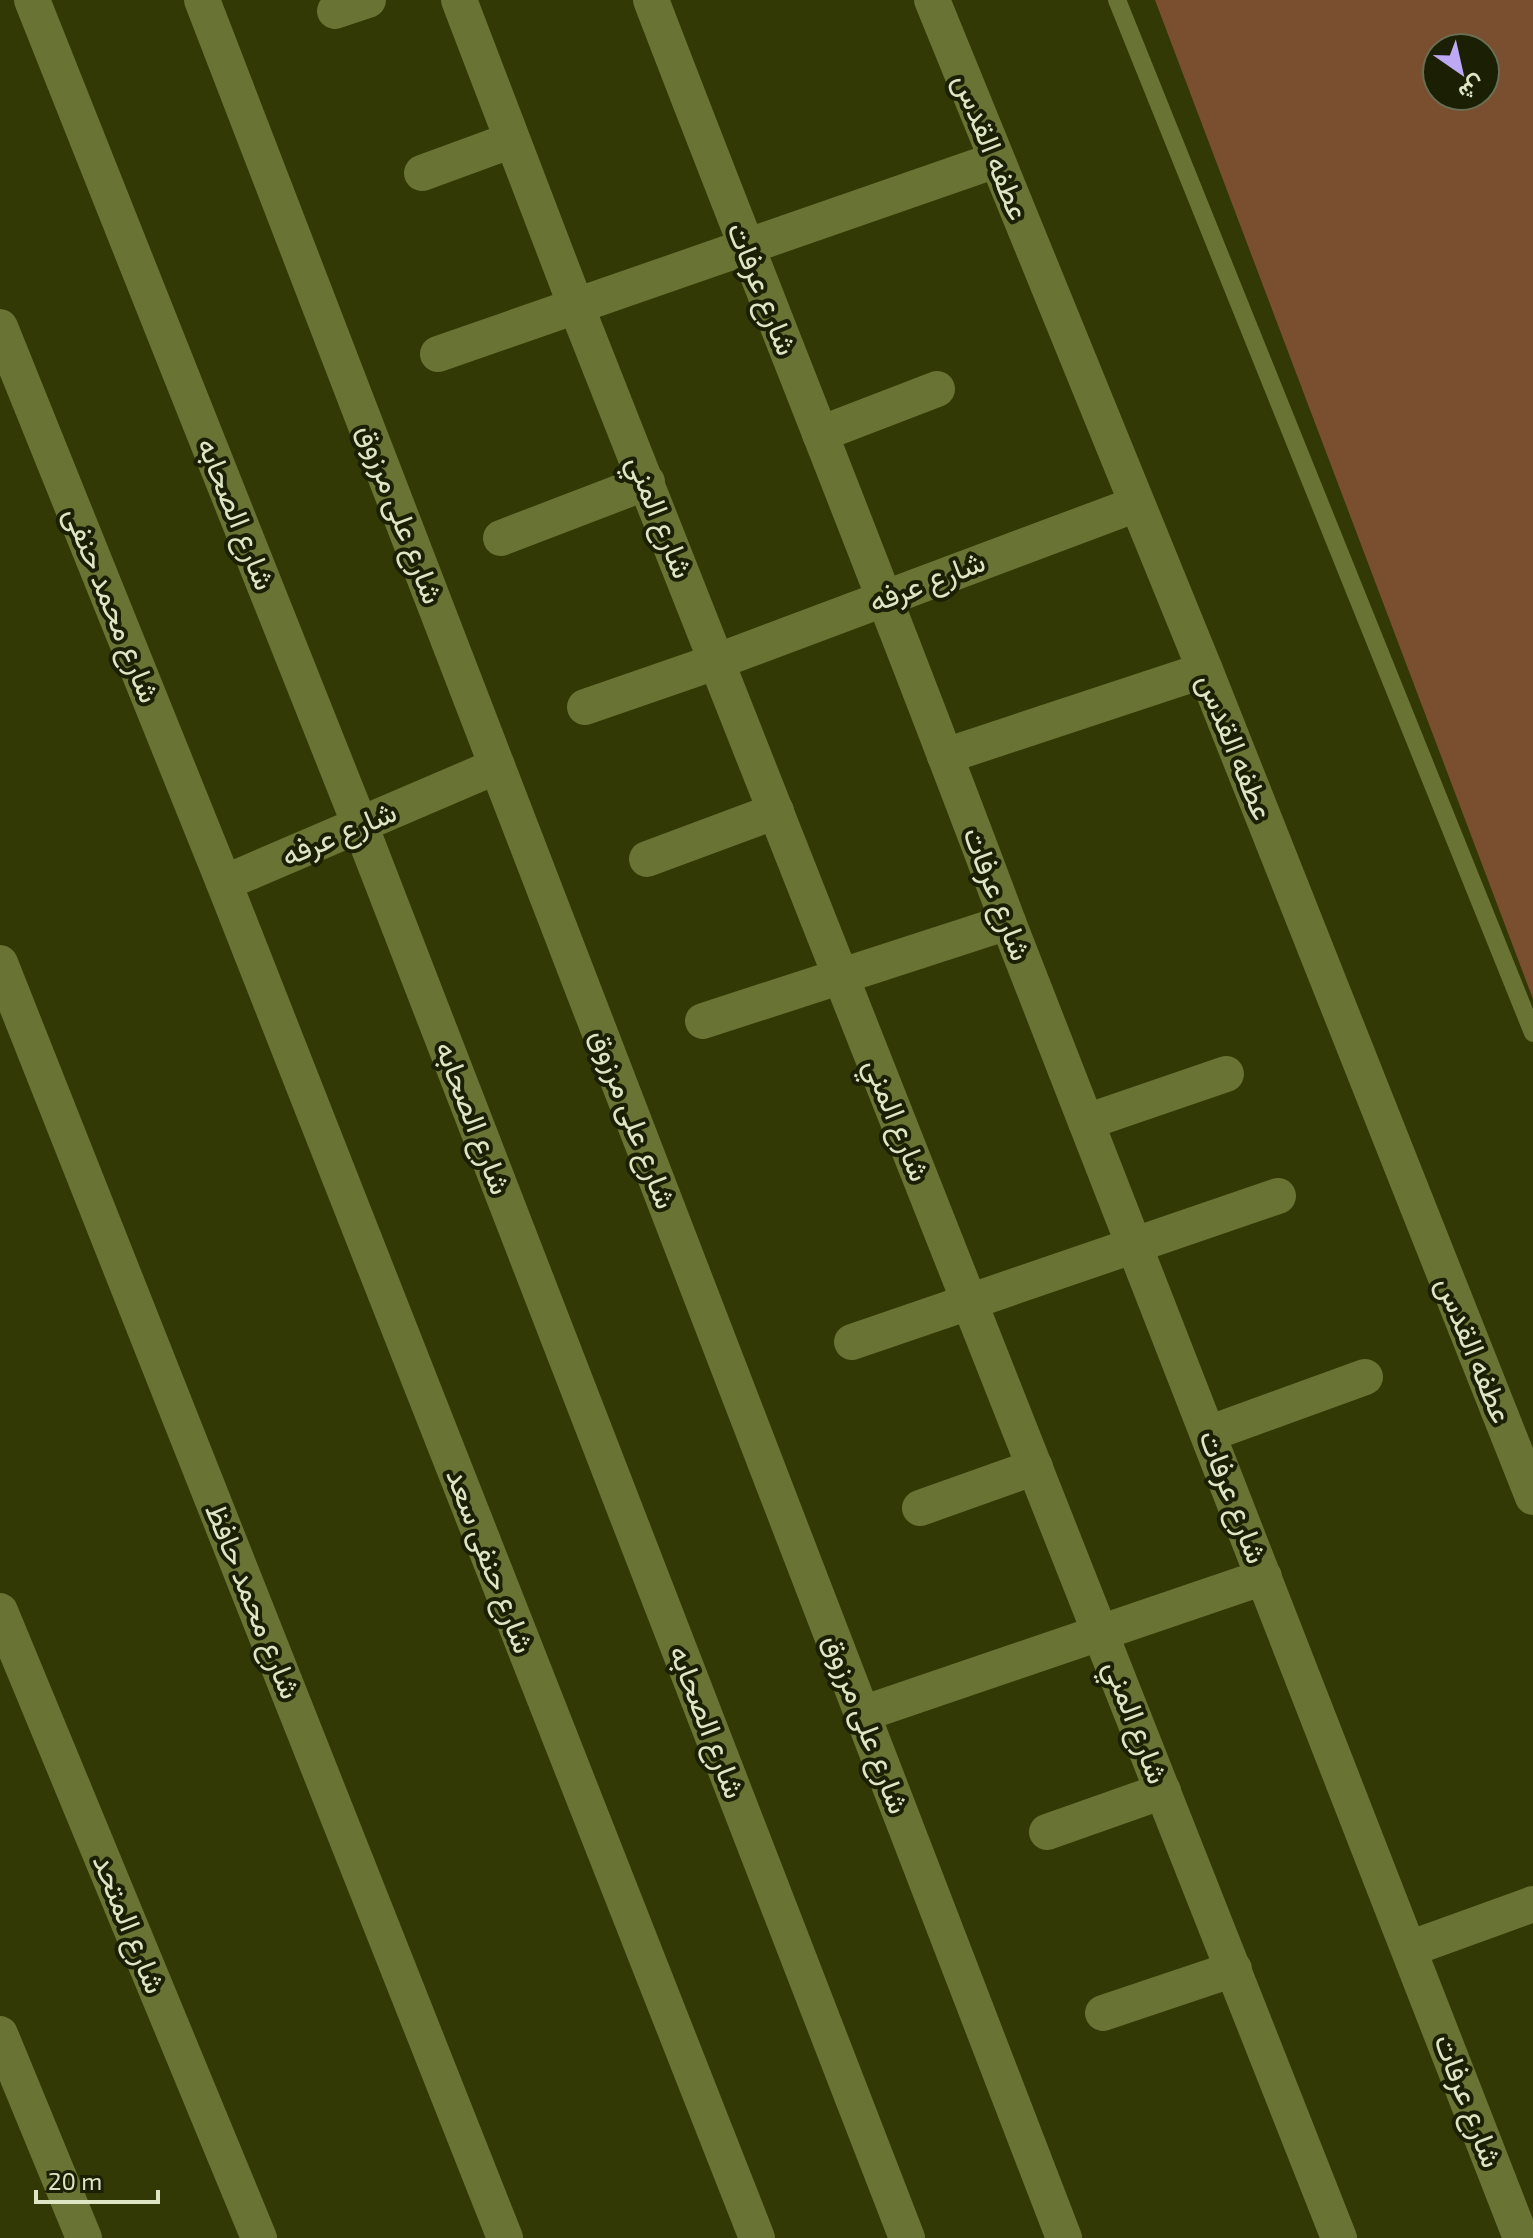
<svg xmlns="http://www.w3.org/2000/svg" width="1533" height="2238" font-family="'Exo 2',Vazirmatn,sans-serif">
<style>
.green{fill:#794f2f;fill-rule:evenodd}
.lines{fill:none;stroke-linecap:round;stroke-linejoin:round}
.lane{stroke:#697333;stroke-width:18}
.street{stroke:#697333;stroke-width:36}
.labels{text-anchor:middle;stroke-width:8;stroke-linejoin:round;paint-order:stroke}
.street-label{font-size:30px;fill:#dee5c4;stroke:#1b1f04}
</style>
<rect width="100%" height="100%" fill="#333905"/>
<!-- green -->
<path class="green" d="M1155,0H1533V999ZM1437,48H1485V96H1437Z"/>
<g class="lines">
<!-- lane -->
<polyline class="lane" points="1117,0 1533,1033"/>
<!-- street -->
<g class="street">
<polyline points="32,0 360,825 907,2238"/>
<polyline points="202,0 1064,2238"/>
<polyline points="459,0 576,306 1339,2238"/>
<path d="M651,0C769,308 893,613 1008,922L1521,2238"/>
<polyline points="932,0 1205,670 1533,1497"/>
<polyline points="335,11 368,0"/>
<polyline points="422,173 512,140"/>
<polyline points="0,327 224,883 757,2238"/>
<polyline points="438,354 996,160"/>
<polyline points="820,434 937,389"/>
<polyline points="501,538 647,482"/>
<polyline points="585,707 718,661 1137,504"/>
<polyline points="945,756 1205,670"/>
<polyline points="647,859 776,811"/>
<polyline points="224,883 497,766"/>
<polyline points="0,963 505,2238"/>
<polyline points="703,1021 1008,922"/>
<polyline points="1086,1122 1226,1074"/>
<polyline points="852,1342 1278,1196"/>
<polyline points="1208,1434 1365,1377"/>
<polyline points="920,1508 1035,1467"/>
<polyline points="0,1611 259,2238"/>
<polyline points="862,1714 1264,1577"/>
<polyline points="1047,1832 1163,1791"/>
<polyline points="1409,1949 1533,1904"/>
<polyline points="1103,2013 1234,1969"/>
<polyline points="0,2034 84,2238"/>
</g>
</g>
<g class="labels">
<!-- street labels -->
<g class="street-label">
<text transform="translate(991 147) rotate(68)" y="10">عطفه القدس</text>
<text transform="translate(762 289) rotate(68)" y="10">شارع عرفات</text>
<text transform="translate(236 514) rotate(68)" y="10">شارع الصحابه</text>
<text transform="translate(400 514) rotate(69)" y="10">شارع على مرزوق</text>
<text transform="translate(660 517) rotate(68)" y="10">شارع المني</text>
<text transform="translate(927 582) rotate(-21)" y="10">شارع عرفه</text>
<text transform="translate(112 605) rotate(68)" y="10">شارع محمد حنفى</text>
<text transform="translate(1235 747) rotate(68)" y="10">عطفه القدس</text>
<text transform="translate(339 834) rotate(-23)" y="10">شارع عرفه</text>
<text transform="translate(997 894) rotate(69)" y="10">شارع عرفات</text>
<text transform="translate(473 1118) rotate(69)" y="10">شارع الصحابه</text>
<text transform="translate(633 1119) rotate(69)" y="10">شارع على مرزوق</text>
<text transform="translate(897 1120) rotate(68)" y="10">شارع المني</text>
<text transform="translate(1474 1350) rotate(68)" y="10">عطفه القدس</text>
<text transform="translate(1233 1497) rotate(69)" y="10">شارع عرفات</text>
<text transform="translate(490 1561) rotate(69)" y="10">شارع حنفى سعد</text>
<text transform="translate(253 1601) rotate(68)" y="10">شارع محمد حافظ</text>
<text transform="translate(707 1722) rotate(69)" y="10">شارع الصحابه</text>
<text transform="translate(1136 1722) rotate(69)" y="10">شارع المني</text>
<text transform="translate(866 1724) rotate(69)" y="10">شارع على مرزوق</text>
<text transform="translate(129 1924) rotate(68)" y="10">شارع المتحد</text>
<text transform="translate(1468 2101) rotate(69)" y="10">شارع عرفات</text>
</g>
</g>
<!-- north arrow -->
<g transform="translate(1461 72) rotate(146)"><circle r="38" fill="#1b1f04" stroke="#696e51" stroke-width="2"/>
<path d="M0-6L14 30L0 20L-14 30Z" fill="#bea9f4"/>
<text y="-12" font-size="22" font-weight="bold" text-anchor="middle" fill="#dee5c4">ش</text>
</g>
<!-- scale -->
<path d="M36 2190v12h122v-12" fill="none" stroke="#dee5c4" stroke-width="4"/>
<text x="48" y="2190" font-size="24" fill="#dee5c4" stroke="#1b1f04" stroke-width="6" paint-order="stroke">20 m</text>
</svg>
